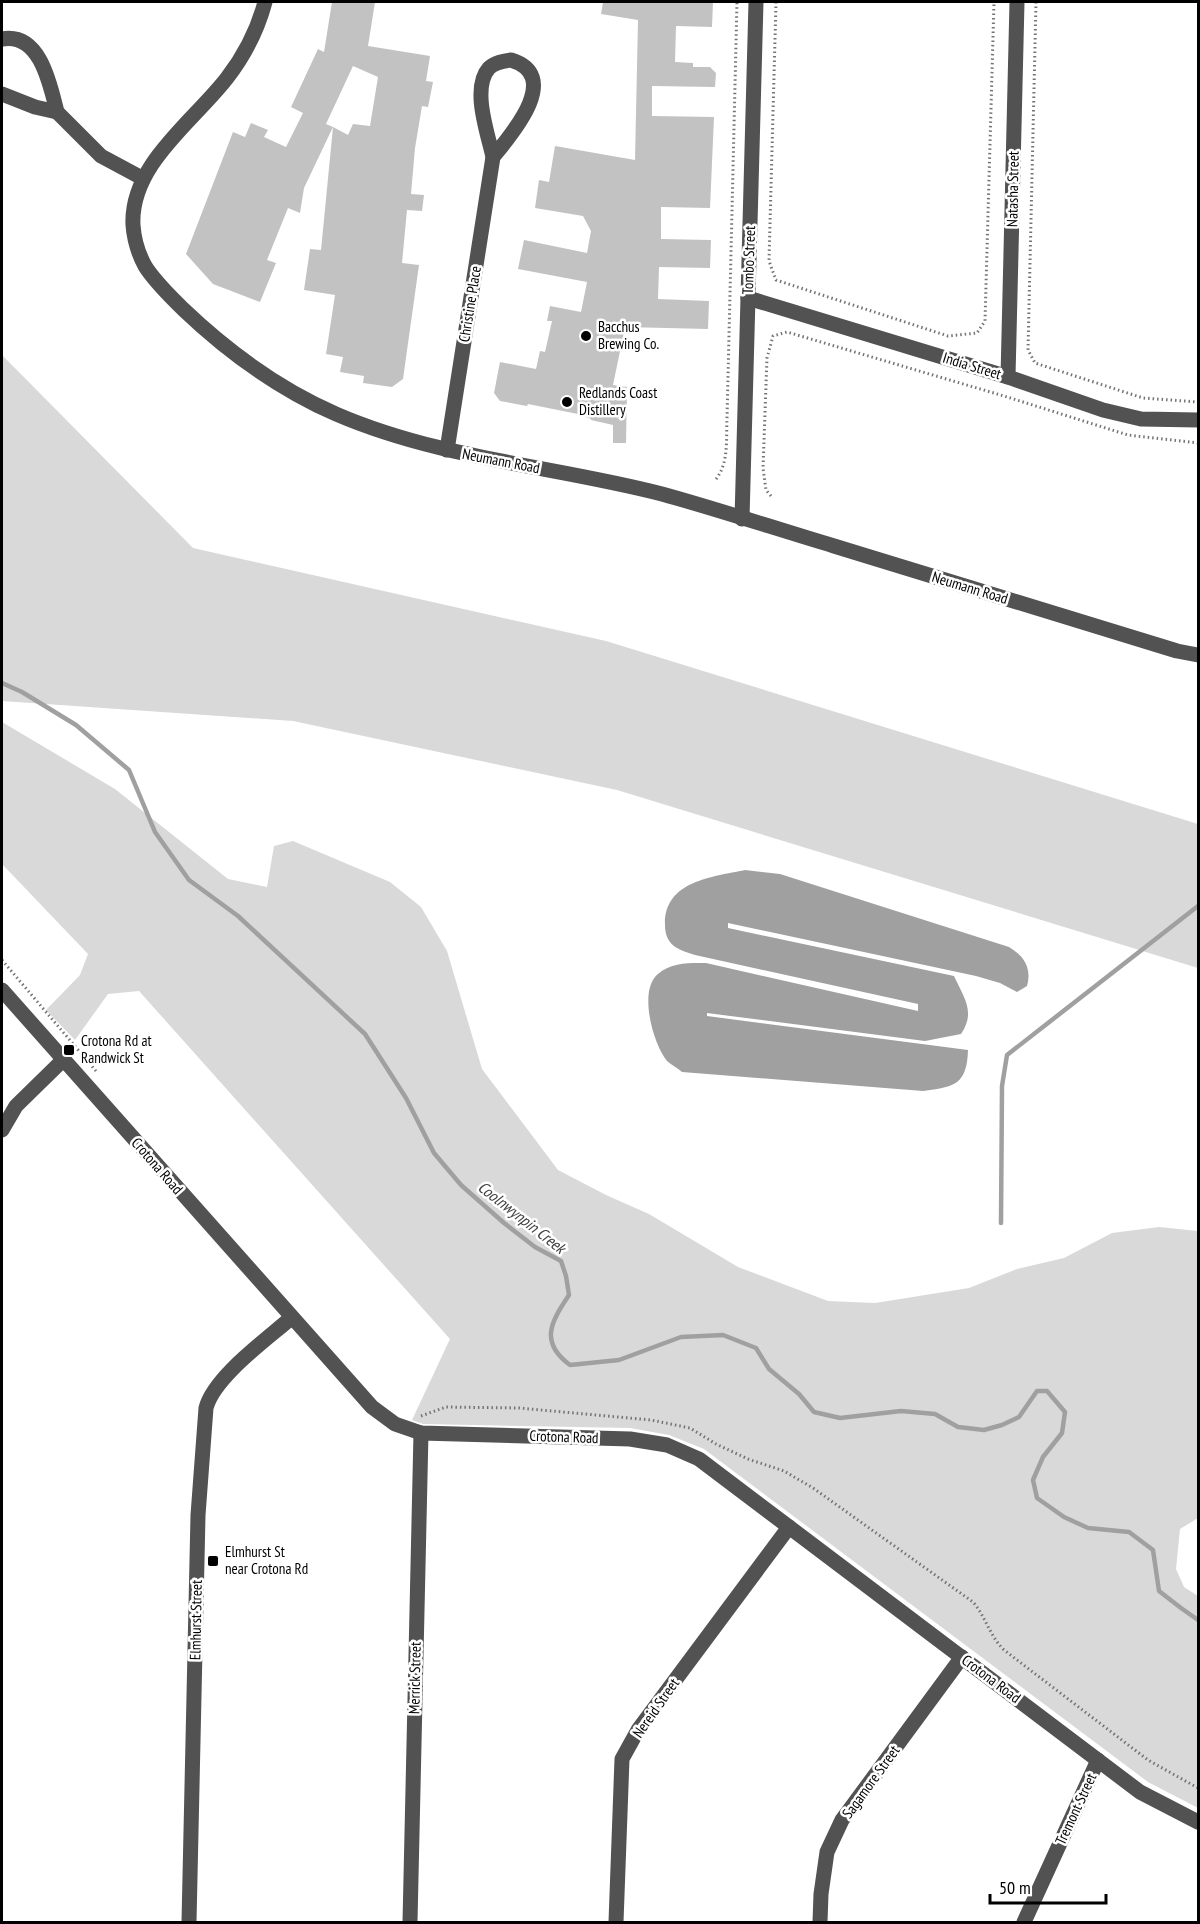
<svg xmlns="http://www.w3.org/2000/svg" width="1200" height="1924" font-family="'PT Sans Narrow',sans-serif">
<style>
.green{fill:#d9d9d9}
.water{fill:#a0a0a0}
.lines{fill:none;stroke-linecap:round;stroke-linejoin:round}
.stream{stroke:#a0a0a0;stroke-width:4.5}
.building{fill:#c2c2c2}
.path{stroke:#747474;stroke-width:3;stroke-dasharray:1.5 3;stroke-linecap:butt}
.minor{stroke:#525252;stroke-width:15}
.poi-dot{fill:#000;stroke:#fff;stroke-width:2}
.labels{text-anchor:middle;stroke-width:5;stroke-linejoin:round;paint-order:stroke}
.street-label{font-size:15px;fill:#000;stroke:#fff}
.poi-label{font-size:15px;fill:#000;stroke:#fff;text-anchor:start}
.water-label{font-size:16px;font-style:italic;fill:#414141;stroke:#fff}
</style>
<rect width="100%" height="100%" fill="#fff"/>
<!-- green -->
<g class="green">
<polygon points="2,355 193,548 606,641 1198,824 1198,968 617,790 293,721 2,701"/>
<polygon points="2,722 115,789 228,879 267,887 274,846 293,841 390,882 421,907 447,951 482,1069 558,1170 606,1195 649,1214 738,1267 828,1301 875,1303 969,1288 1017,1269 1064,1258 1112,1233 1159,1227 1198,1231 1198,1518 1180,1529 1176,1569 1184,1587 1198,1596 1198,1808 1148,1782 704,1449 669,1435 630,1428 423,1424 412,1420 450,1339 139,991 108,994 75,1040 46,1010 80,975 88,954 2,864"/>
</g>
<!-- water -->
<path class="water" d="M745,870L780,874L1009,947C1024,956 1032,968 1027,986L1017,992L1000,983L976,976L728,923V928L954,976C964,998 976,1012 961,1034L925,1041L707,1013V1016L968,1050C967,1085 954,1087 923,1091L682,1072C678,1068 671,1065 667,1061C653,1044 638,990 658,974C672,962 689,963 706,963L918,1011V1004L695,955C678,950 665,945 665,925C664,881 712,877 745,870Z"/>
<g class="lines">
<!-- stream -->
<g class="stream">
<path d="M2,683L22,692L76,725L129,770L155,832L189,880L238,916L365,1034L406,1098L434,1153L461,1185L504,1223L535,1247L561,1261L566,1276L569,1295C551,1322 539,1342 570,1365L619,1360L681,1337L723,1335L756,1348L769,1369L799,1394L814,1412L840,1418L901,1411L935,1414L958,1427L984,1430L1002,1425L1019,1417L1037,1391H1047L1065,1412L1062,1433L1043,1457L1033,1480L1037,1498L1064,1517L1088,1528L1129,1532L1153,1550L1159,1591L1181,1608L1198,1620"/>
<polyline points="1001,1223 1002,1086 1007,1055 1198,906"/>
</g>
</g>
<!-- building -->
<g class="building">
<polygon points="332,2 375,2 368,46 430,56 426,81 433,82 428,107 422,106 415,148 411,194 424,195 422,211 407,210 402,263 419,265 403,379 392,387 363,383 364,376 340,372 343,357 326,354 335,295 304,290 310,249 321,250 333,127 348,135 353,124 370,126 378,77 353,66 326,124 333,127 304,188 300,213 288,208 267,260 276,263 260,302 213,284 186,254 233,132 245,137 251,123 268,130 264,137 286,147 303,113 291,107 318,49 324,52"/>
<polygon points="603,2 713,2 712,27 676,26 675,62 693,63 693,67 710,67 716,73 715,87 652,86 652,116 714,117 710,208 661,207 661,239 711,240 710,268 659,267 658,299 709,301 708,329 625,327 613,385 627,387 626,443 613,443 613,425 591,420 591,419 578,414 528,404 527,406 500,401 494,393 500,362 536,369 540,351 545,352 552,321 547,321 550,306 581,312 587,282 518,269 524,240 587,253 591,231 583,216 535,208 539,180 549,182 555,146 635,160 638,20 601,14"/>
</g>
<g class="lines">
<!-- path -->
<g class="path">
<polyline points="776,2 769,261 776,280 948,336 977,333 985,321 994,2"/>
<polyline points="1036,2 1028,350 1035,363 1143,398 1198,402"/>
<path d="M716,479C729,463 726,439 727,419L737,2"/>
<polyline points="771,496 766,490 763,468 767,358 773,336 787,332 1004,396 1128,435 1198,443"/>
<polyline points="2,960 96,1071"/>
<path d="M421,1416L446,1407L519,1408L651,1420L690,1428L716,1444L748,1459L784,1471L813,1488L973,1602C986,1617 989,1635 1004,1650L1148,1760L1198,1788"/>
</g>
<!-- minor -->
<g class="minor">
<path d="M265,2C258,28 244,56 227,78C193,122 130,165 133,225C134,239 138,253 145,266C155,282 170,296 183,309C228,352 279,389 336,414C440,459 554,466 662,494C720,510 777,529 834,546C948,581 1063,616 1177,651L1198,655"/>
<path d="M2,39C40,32 50,84 57,112L35,107L2,94"/>
<path d="M511,60C563,76 511,135 493,157C488,134 471,88 489,68C495,62 504,61 511,60Z"/>
<polyline points="57,112 101,156 142,178"/>
<polyline points="748,298 1008,377 1103,410 1141,419 1198,420"/>
<polyline points="1008,377 1017,2"/>
<polyline points="447,450 493,157"/>
<polyline points="742,519 756,2"/>
<polyline points="2,990 372,1407 395,1424 421,1433 630,1439 667,1445 699,1459 1140,1792 1198,1822"/>
<polyline points="2,1130 16,1106 64,1059"/>
<path d="M189,1922L198,1515L206,1408C214,1377 266,1340 291,1318"/>
<polyline points="410,1922 421,1433"/>
<polyline points="616,1922 622,1759 638,1730 789,1527"/>
<polyline points="820,1922 821,1894 827,1852 842,1820 962,1657"/>
<polyline points="1024,1922 1098,1760"/>
</g>
</g>
<!-- markers -->
<g class="poi-dot">
<circle cx="586" cy="336" r="6"/>
<circle cx="567" cy="402" r="6"/>
<rect x="63" y="1044" width="12" height="12" rx="3"/>
<rect x="207" y="1555" width="12" height="12" rx="3"/>
</g>
<g class="labels">
<!-- street labels -->
<g class="street-label">
<text transform="translate(1013 189) rotate(-89)" y="5">Natasha Street</text>
<text transform="translate(749 260) rotate(-88)" y="5">Tombo Street</text>
<text transform="translate(470 304) rotate(-81)" y="5">Christine Place</text>
<text transform="translate(972 366) rotate(17)" y="5">India Street</text>
<text transform="translate(501 461) rotate(11)" y="5">Neumann Road</text>
<text transform="translate(970 588) rotate(17)" y="5">Neumann Road</text>
<text transform="translate(157 1166) rotate(49)" y="5">Crotona Road</text>
<text transform="translate(564 1437) rotate(2)" y="5">Crotona Road</text>
<text transform="translate(196 1620) rotate(-89)" y="5">Elmhurst Street</text>
<text transform="translate(415 1678) rotate(-89)" y="5">Merrick Street</text>
<text transform="translate(991 1679) rotate(37)" y="5">Crotona Road</text>
<text transform="translate(656 1708) rotate(-55)" y="5">Nereid Street</text>
<text transform="translate(871 1782) rotate(-54)" y="5">Sagamore Street</text>
<text transform="translate(1076 1809) rotate(-65)" y="5">Tremont Street</text>
</g>
<!-- poi labels -->
<g class="poi-label">
<text x="598" y="332">Bacchus<tspan x="598" dy="17">Brewing Co.</tspan></text>
<text x="579" y="398">Redlands Coast<tspan x="579" dy="17">Distillery</tspan></text>
<text x="81" y="1046">Crotona Rd at<tspan x="81" dy="17">Randwick St</tspan></text>
<text x="225" y="1557">Elmhurst St<tspan x="225" dy="17">near Crotona Rd</tspan></text>
</g>
<!-- water labels -->
<g class="water-label">
<text transform="translate(522 1217) rotate(38)" y="6">Coolnwynpin Creek</text>
</g>
</g>
<!-- border -->
<rect width="1200" height="1924" fill="none" stroke="#000000" stroke-width="6"/>
<!-- scale -->
<path d="M990 1894v9h116v-9" fill="none" stroke="#000000" stroke-width="3"/>
<text x="999" y="1894" font-size="18" fill="#000000" stroke="#ffffff" stroke-width="4.5" paint-order="stroke">50 m</text>
</svg>
